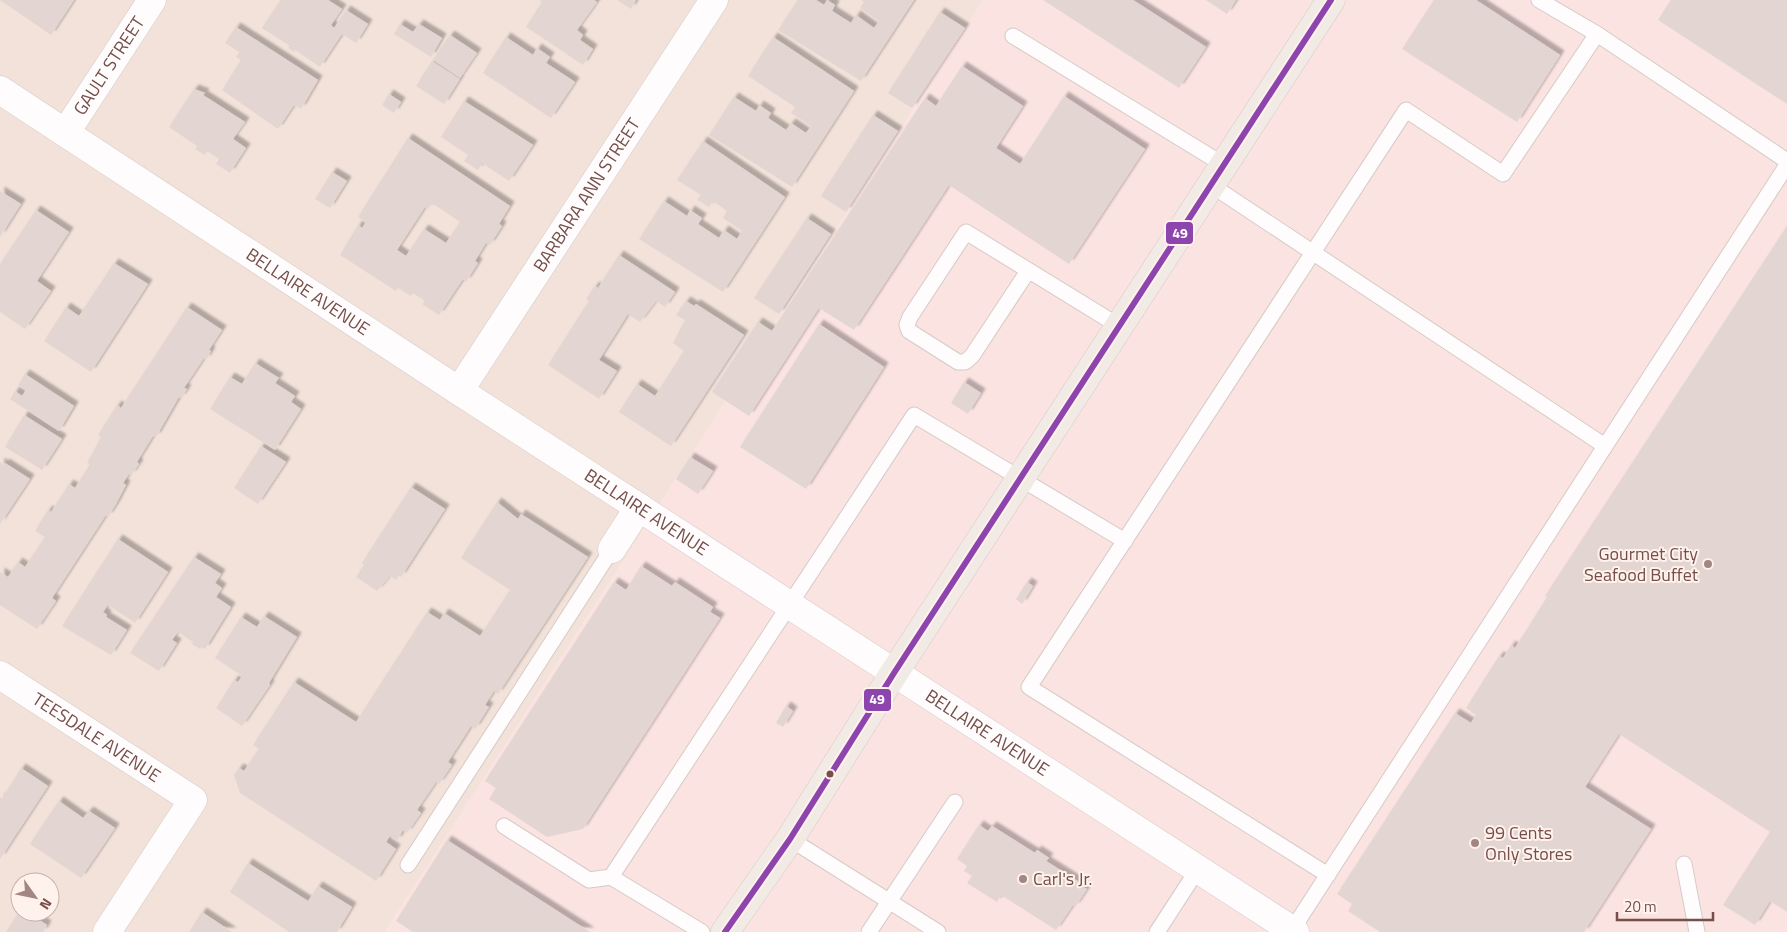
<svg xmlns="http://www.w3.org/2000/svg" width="1787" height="932" font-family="'Titillium Web',sans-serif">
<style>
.residential{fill:#f2e2da;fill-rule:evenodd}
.commercial{fill:#fae3e1}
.building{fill:#e3d5d2;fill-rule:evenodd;filter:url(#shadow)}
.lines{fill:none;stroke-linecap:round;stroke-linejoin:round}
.lane-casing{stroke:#d6cac7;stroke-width:17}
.street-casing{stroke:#d6cac7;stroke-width:29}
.secondary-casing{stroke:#d8cbc8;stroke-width:29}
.primary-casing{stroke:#d8cbc9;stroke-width:29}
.lane{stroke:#fefcfc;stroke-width:15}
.street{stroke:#fefcfc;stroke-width:28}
.secondary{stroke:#fefcfc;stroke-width:28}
.primary{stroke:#f2eae5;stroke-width:28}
.bus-1-casing{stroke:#fff2ec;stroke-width:10}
.bus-1{stroke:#8e44ad;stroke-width:6}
.poi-dot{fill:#a38682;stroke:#fff2ec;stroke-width:2}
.bus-dot{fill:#764e4a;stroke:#fff2ec;stroke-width:2}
.labels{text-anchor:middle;stroke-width:4;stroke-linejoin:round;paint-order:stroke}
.street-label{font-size:18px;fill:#764e4a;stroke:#fff2ec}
.poi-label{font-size:18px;fill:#764e4a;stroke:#fff2ec;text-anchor:start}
.line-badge{stroke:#fff2ec;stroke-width:2}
.badge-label{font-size:14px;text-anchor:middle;font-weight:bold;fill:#fff}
</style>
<defs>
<filter id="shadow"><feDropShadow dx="4.5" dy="-4.5" stdDeviation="1" flood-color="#0004"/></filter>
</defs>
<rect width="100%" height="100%" fill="#f7eeea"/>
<!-- residential -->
<path class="residential" d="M0,0H983L385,932H0ZM20,882H50V912H20Z"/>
<!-- commercial -->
<polygon class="commercial" points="983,0 1787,0 1787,932 385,932"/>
<!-- building -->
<g class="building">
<polygon points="0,0 74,0 51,35"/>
<polygon points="281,0 328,0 342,9 331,25 334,28 346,10 368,24 356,43 342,34 320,67 295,50 294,52 288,48 290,46 262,28"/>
<polygon points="539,0 594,0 597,2 577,30 583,35 580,40 593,49 583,65 526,27 542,2"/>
<polygon points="617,0 636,0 631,9"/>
<polygon points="798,0 816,0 824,5 827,0 835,5 832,11 851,23 856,15 874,28 879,21 860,8 864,2 861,0 914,0 861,81 778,30"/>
<polygon points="1043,0 1133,0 1206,47 1179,88"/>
<polygon points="1206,0 1236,0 1227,14"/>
<polygon points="1434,0 1476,0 1560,55 1517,122 1402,49"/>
<polygon points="1671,0 1787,0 1787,104 1658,20"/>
<polygon points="940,12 965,28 912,108 888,93"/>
<polygon points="400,24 413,32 419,24 442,38 431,57 394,34"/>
<polygon points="236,27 318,80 301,109 294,105 278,129 222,90 241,60 236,57 239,52 225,43"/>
<polygon points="450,35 477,53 460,78 433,60"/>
<polygon points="506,37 533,55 537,48 550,57 546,63 575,82 551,118 483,73"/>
<polygon points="773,37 854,91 792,187 709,135 734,97 756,111 759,105 771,113 768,118 786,130 791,123 806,133 811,126 791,113 795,107 748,76"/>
<polygon points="432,61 460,79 444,104 416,86"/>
<polygon points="962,66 1023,106 996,148 1020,164 1064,96 1145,149 1069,264 949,185 854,330 819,308 749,416 712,392 758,322 772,331 925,98 936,106"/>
<polygon points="194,89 205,93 203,95 245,122 233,139 246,148 230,173 216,164 219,159 207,151 205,155 195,149 197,146 169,127"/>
<polygon points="389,94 401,102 394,113 382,105"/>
<polygon points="464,101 533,145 509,181 482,163 478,170 464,161 468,155 441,137"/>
<polygon points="873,115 898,131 846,212 821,196"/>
<path d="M408,138L510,206L499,224L502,226L490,245L486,243L475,261L478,263L466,282L463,279L439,315L422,304L425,301L413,293L411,296L398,288L396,291L340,255L358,225L362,228L366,222L358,217ZM432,203L460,222L446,243L424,229L406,256L397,250L425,207L428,209Z"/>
<polygon points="703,141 785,197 723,292 639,239 664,201 687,216 690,210 702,218 698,224 719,238 724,230 737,239 742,231 723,218 727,211 713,201 709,207 697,200 701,195 677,180"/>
<polygon points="332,172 347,181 330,208 315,199"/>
<polygon points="0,191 21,204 0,237"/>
<polygon points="36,210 69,232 37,281 51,291 25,329 0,312 0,264"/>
<polygon points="807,218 831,234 779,314 754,298"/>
<polygon points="1787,226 1787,912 1770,901 1755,925 1723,905 1770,832 1619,734 1585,787 1651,829 1584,932 1380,932 1348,911 1352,904 1337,894 1455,713 1471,723 1476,715 1466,708 1499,656 1503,658 1511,645 1515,648 1547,597 1545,596"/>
<polygon points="619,255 675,292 665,307 656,301 640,322 628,314 599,360 617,371 599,399 548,365 589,301 586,299 595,286 598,288"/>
<polygon points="114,263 148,284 91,372 44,341 66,307 79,316"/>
<polygon points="686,301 694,306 696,304 744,335 671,446 619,412 637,384 655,396 684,351 673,343 685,320 676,315"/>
<polygon points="187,307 222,330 209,350 211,351 206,360 204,358 184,388 187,389 181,398 179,397 156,437 153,436 137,462 139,464 131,475 129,474 123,483 126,485 116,504 108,517 106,515 52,598 56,601 37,629 0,605 0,572 8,577 18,562 25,567 45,537 35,531 48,510 51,512 69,484 75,488 90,464 87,463 101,437 98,435 117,405 121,408"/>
<polygon points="819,324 884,367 806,489 740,447"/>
<polygon points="255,363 279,378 275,383 295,396 291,402 301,409 275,450 210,409 230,377 242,384"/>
<polygon points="25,374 74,406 59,431 10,399 15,391 22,396 26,390 18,385"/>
<polygon points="964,382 981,393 968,414 951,403"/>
<polygon points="24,415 62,439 42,470 5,447"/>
<polygon points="261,446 286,462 258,504 234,488"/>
<polygon points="690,457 713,471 698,494 676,479"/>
<polygon points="0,462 4,465 5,463 30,479 0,524"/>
<polygon points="411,487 445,509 401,577 399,575 396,580 390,576 377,591 356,577 364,565 362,563"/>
<polygon points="497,502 518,519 521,514 588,557 498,694 494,691 485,705 489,707 475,729 471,726 448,762 452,765 439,784 436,782 417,810 421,813 407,833 403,830 397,841 390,836 386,842 396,849 376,881 240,793 234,775 239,768 244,771 259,749 253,745 294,682 356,722 427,612 440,620 444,613 480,636 510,590 461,558"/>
<polygon points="118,539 168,572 135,623 108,605 103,612 107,615 106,617 127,630 111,655 62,626"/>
<polygon points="194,557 221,574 215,583 222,588 216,597 231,607 205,649 201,647 200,649 192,644 193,642 178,632 172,640 177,643 159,671 130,653"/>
<polygon points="641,566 672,586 675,582 713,607 710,612 720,618 583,829 547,837 489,799 496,788 485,781 614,582 626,590"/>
<polygon points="1027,582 1033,586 1022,604 1016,599"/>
<polygon points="264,616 297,637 269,683 270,685 242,726 216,708 234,680 238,682 242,676 215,658 241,617 257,627"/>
<polygon points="786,706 793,711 783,727 776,723"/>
<polygon points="21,768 48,786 0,859 0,797 2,799"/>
<polygon points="59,801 83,818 89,811 115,828 81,878 30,844"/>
<polygon points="979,825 988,831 992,826 1035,853 1037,850 1049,858 1046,861 1084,885 1083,887 1087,889 1075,907 1073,905 1056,930 1001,895 997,902 967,883 972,876 964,871 967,866 957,859"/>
<polygon points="447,840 590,932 413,932 396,921"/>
<polygon points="248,863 308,901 318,886 352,907 337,932 289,932 230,892"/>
<polygon points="19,912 27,912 47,925 43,932 6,932"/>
<polygon points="202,912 232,932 189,932"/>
</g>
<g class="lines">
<!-- lane casing -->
<g class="lane-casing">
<g id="lane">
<polyline points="1539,0 1597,34"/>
<polyline points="1013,36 1224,165"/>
<polyline points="1211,185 1605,446"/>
<polyline points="1028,271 972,356 965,362 958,362 909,331 907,325 910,317 966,232 1119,326"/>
<polyline points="504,826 589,880 611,877"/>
<polyline points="790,839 938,932"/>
<polyline points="1684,864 1697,932"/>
<polyline points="408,865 612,549"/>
<polyline points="1328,875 1029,687 1406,110 1503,174 1597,34 1787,161"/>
<polyline points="1292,930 1787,165"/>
<polyline points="702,932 611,877 914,415 1125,541"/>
<polyline points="869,932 955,802"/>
<polyline points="1157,932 1198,869"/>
</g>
</g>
<!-- street casing -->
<g class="street-casing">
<g id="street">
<path id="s1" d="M66,132L152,0"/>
<path id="s2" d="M459,391L714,0"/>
<polyline points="612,549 639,507"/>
<path id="s3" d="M0,675L193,800L107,932"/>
</g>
</g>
<!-- secondary casing -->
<g class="secondary-casing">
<g id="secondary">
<path id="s4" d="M0,90L459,391L1295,932"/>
</g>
</g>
<!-- primary casing -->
<g class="primary-casing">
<polyline id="primary" points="725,932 790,839 894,673 1331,0"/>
</g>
<!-- lane -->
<use href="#lane" class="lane"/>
<!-- street -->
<use href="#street" class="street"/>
<!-- secondary -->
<use href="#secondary" class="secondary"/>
<!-- primary -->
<use href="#primary" class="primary"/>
<!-- bus-1 casing -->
<g class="bus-1-casing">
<polyline id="bus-1" points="725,932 790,839 894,673 1331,0"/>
</g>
<!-- bus-1 -->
<use href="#bus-1" class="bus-1"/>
</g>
<!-- markers -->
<g class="poi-dot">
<circle cx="1708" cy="564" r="5"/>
<circle cx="1475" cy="843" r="5"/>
<circle cx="1023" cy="879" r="5"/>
</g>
<circle class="bus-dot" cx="830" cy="774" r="4.5"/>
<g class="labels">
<!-- street labels -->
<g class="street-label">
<text dy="6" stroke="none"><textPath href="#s1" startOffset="79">GAULT STREET</textPath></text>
<text dy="6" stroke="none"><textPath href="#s2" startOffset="234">BARBARA ANN STREET</textPath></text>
<text dy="6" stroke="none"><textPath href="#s4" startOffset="368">BELLAIRE AVENUE</textPath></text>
<text dy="6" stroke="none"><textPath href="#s4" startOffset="772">BELLAIRE AVENUE</textPath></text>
<text dy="6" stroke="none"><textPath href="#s4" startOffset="1178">BELLAIRE AVENUE</textPath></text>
<text dy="6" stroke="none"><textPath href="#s3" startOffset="115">TEESDALE AVENUE</textPath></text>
</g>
<!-- poi labels -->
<g class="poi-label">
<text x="1698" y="560" text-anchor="end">Gourmet City<tspan x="1698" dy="21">Seafood Buffet</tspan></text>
<text x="1485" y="839">99 Cents<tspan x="1485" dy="21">Only Stores</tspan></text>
<text x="1033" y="885">Carl's Jr.</text>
</g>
</g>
<g class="line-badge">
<rect x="1165" y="221" width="29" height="24" rx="5" fill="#8e44ad"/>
<rect x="863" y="688" width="29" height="24" rx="5" fill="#8e44ad"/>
</g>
<g class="badge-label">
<text x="1180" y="238">49</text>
<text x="877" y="704">49</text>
</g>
<!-- north arrow -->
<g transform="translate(35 897) rotate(123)"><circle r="24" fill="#fff2ec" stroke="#c8b0ab"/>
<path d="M0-4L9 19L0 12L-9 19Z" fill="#a38682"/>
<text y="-8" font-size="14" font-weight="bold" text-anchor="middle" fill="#764e4a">N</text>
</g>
<!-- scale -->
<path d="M1617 912v8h96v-8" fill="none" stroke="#764e4a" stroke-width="2.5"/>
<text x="1624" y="912" font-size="15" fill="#764e4a" stroke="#fff2ec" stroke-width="4" paint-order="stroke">20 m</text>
</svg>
